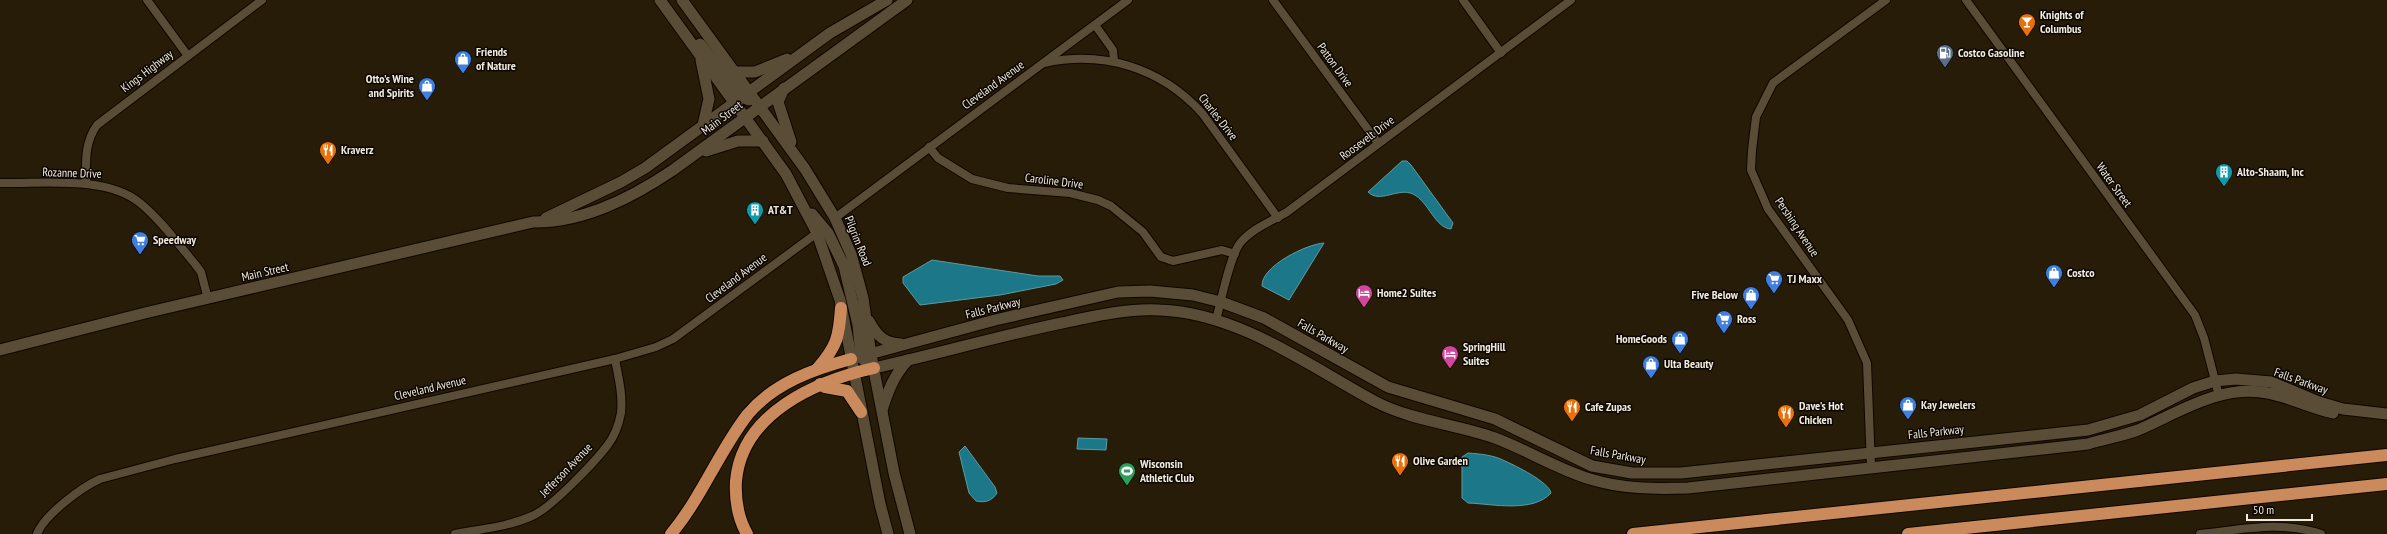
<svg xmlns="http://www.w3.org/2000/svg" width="2387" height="534" font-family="'PT Sans Narrow',sans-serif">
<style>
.water{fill:#1c7889;stroke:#5c9aa2}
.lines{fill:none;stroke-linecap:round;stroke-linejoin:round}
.street-casing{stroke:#100600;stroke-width:10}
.secondary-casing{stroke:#100600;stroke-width:13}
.highway-casing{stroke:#100600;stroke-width:14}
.street{stroke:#5a4d37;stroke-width:8}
.secondary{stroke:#5a4d37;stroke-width:11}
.highway{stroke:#ca8a5c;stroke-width:12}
.labels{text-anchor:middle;stroke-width:3;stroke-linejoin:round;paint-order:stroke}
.poi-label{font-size:12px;font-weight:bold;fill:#f1eadd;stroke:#0c0702;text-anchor:start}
.street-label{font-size:12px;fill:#f1eadd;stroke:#0c0702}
</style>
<rect width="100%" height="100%" fill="#271c07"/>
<!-- water -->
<g class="water">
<path d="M1402,161H1407L1411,165L1453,223L1451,229C1435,228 1429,202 1413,194C1398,187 1380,204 1368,192Z"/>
<path d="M1324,243L1289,300L1262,286C1261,266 1307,244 1324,243Z"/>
<polygon points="932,260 1038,276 1060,276 1063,280 1056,284 1000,295 920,305 903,283 903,277"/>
<polygon points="1078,438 1107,439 1106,450 1077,449"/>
<path d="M965,446L995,487L997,493C992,501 985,503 976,501L969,493L959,452Z"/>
<path d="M1468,453C1480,454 1494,455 1505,461C1516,466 1549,482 1551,493C1533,513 1493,504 1468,503L1462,498V457Z"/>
</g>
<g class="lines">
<!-- street casing -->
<g class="street-casing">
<g id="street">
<polyline points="147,0 188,56"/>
<polyline points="1273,0 1378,143"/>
<polyline points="1463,0 1501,53"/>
<polyline points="1966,0 2195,315 2204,338 2219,396"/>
<polyline points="1095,25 1113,50 1114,61"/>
<path d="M1044,63C1104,50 1161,68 1202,113L1278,218"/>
<polyline points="929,147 938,158 972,179 1008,188 1070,193 1098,200 1111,206 1143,232 1161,257 1173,261 1222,250 1235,254"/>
<path d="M0,183C42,184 106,175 140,203C161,220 178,244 195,264L201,272L208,299"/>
<path d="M86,184C86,163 84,143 97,125L262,0"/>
<polyline points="835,218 1128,0"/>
<path d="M1216,320C1221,302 1230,254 1241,242C1253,228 1272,221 1287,212L1571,0"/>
<polyline points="1871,467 1867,363 1848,320 1768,209 1751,170 1752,150 1756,117 1773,83 1886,0"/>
<path d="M37,534C44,515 82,487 100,479L175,459L615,359L656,347L673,339L817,233"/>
<path d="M455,534C480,529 508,527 532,516C551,508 593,464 607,446C614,437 619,424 621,413C623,394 618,376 615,359"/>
<path d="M2200,534C2240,530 2282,520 2321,534"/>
</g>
</g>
<!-- secondary casing -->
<g class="secondary-casing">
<g id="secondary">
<polyline points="660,0 786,174 817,233 840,300 880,504 888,534"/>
<polyline points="682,0 805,169 835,218 851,254 863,298 871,355 894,473 910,534"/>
<polyline points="700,44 742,97 749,100"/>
<polyline points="701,60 709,99 703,125"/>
<polyline points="736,72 755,72 787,59"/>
<polyline points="784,88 778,102 791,142"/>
<polyline points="706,151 738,141 763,141"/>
<polyline points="812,214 828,233 844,266 858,325 861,357 866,362"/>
<polyline points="546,218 621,182 645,168 830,33 887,0"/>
<path d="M869,321C877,336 884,343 901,344"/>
<path d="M0,350L145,313L533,222C584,223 633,197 673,170L907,0"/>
<polyline points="851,359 995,320 1118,292 1150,291 1193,295 1221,302 1264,318 1388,387 1495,419 1592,466 1632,473 1681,473 2088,430 2140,415 2193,388 2215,381 2236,379 2271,382 2319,402 2343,409 2387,414"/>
<path d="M874,368C937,354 999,336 1062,323C1094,316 1128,308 1160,310C1239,313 1309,366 1376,402C1413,421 1456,424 1495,438C1527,450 1557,469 1590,479C1622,489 1654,489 1688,488L2088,444C2104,439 2122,436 2138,430C2180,412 2220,384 2268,393C2289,397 2311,408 2333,413"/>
<path d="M882,410C888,391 894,375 908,360"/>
</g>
</g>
<!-- highway casing -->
<g class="highway-casing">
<g id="highway">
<path d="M818,368C837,346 839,337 841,308"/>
<polyline points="820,384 825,387 847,391 861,412"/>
<path d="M671,534C702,497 719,451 748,414C774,383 814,369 851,359"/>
<path d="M747,534C738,518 735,499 736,481C742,413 816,381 874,368"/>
<polyline points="1633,534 2387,455"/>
<polyline points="1908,534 2387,484"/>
</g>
</g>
<!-- street -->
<use href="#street" class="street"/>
<!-- secondary -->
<use href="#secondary" class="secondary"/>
<!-- highway -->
<use href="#highway" class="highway"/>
</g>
<!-- icons -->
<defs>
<g id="bar-pin" transform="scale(0.9)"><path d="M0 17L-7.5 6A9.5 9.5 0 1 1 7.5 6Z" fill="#e8710a" stroke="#0c0702"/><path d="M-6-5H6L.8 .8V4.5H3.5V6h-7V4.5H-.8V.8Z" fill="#fff"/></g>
<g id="fuel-pin" transform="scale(0.9)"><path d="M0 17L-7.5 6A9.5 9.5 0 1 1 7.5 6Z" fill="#5c6f8a" stroke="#0c0702"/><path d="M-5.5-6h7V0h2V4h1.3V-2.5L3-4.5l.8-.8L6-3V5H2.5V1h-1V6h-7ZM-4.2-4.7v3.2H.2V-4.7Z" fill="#fff"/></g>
<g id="shop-pin" transform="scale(0.9)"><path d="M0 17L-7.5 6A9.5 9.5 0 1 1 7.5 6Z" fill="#3f7fe0" stroke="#0c0702"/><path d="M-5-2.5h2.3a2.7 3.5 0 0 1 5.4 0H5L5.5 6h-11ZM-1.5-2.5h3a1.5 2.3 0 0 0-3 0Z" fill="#fff"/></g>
<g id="restaurant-pin" transform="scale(0.9)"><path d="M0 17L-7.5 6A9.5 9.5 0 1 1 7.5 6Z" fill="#e8710a" stroke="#0c0702"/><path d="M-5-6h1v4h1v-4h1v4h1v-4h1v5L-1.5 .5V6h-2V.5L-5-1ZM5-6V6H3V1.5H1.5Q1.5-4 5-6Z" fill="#fff"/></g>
<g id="building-pin" transform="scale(0.9)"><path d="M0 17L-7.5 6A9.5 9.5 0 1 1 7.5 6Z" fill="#0f9aa8" stroke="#0c0702"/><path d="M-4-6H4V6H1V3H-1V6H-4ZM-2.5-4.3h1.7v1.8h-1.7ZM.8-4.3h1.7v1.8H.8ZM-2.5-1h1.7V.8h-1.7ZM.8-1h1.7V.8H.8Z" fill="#fff"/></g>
<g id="supermarket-pin" transform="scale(0.9)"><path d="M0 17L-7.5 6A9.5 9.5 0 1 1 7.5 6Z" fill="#3f7fe0" stroke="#0c0702"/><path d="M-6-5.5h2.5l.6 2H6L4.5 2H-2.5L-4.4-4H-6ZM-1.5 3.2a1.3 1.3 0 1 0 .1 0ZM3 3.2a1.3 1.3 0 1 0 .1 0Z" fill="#fff"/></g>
<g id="hotel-pin" transform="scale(0.9)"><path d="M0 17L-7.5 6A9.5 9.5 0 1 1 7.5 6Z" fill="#d1479c" stroke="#0c0702"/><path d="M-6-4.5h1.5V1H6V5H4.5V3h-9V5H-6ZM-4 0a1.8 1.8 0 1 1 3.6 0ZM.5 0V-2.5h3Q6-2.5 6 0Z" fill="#fff"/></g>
<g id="stadium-pin" transform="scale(0.9)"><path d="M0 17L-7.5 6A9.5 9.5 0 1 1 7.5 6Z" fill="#2e9e5b" stroke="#0c0702"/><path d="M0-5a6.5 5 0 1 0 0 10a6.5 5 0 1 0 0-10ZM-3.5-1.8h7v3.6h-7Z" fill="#fff"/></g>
</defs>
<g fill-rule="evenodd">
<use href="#bar-pin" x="2027" y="22"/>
<use href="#fuel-pin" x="1945" y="53"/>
<use href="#shop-pin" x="463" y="59"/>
<use href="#shop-pin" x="427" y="86"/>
<use href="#restaurant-pin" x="328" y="150"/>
<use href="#building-pin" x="2224" y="172"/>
<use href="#building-pin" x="755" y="210"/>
<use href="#supermarket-pin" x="140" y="240"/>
<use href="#shop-pin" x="2054" y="273"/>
<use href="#supermarket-pin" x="1774" y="279"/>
<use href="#hotel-pin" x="1364" y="293"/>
<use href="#shop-pin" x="1751" y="295"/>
<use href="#supermarket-pin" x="1724" y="319"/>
<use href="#shop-pin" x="1680" y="339"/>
<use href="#hotel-pin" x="1450" y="354"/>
<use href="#shop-pin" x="1651" y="364"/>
<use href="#shop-pin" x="1908" y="405"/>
<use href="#restaurant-pin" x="1572" y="407"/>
<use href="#restaurant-pin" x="1786" y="413"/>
<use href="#restaurant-pin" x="1400" y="461"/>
<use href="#stadium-pin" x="1127" y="471"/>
</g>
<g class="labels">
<!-- poi labels -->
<g class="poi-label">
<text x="2040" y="19">Knights of<tspan x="2040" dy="14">Columbus</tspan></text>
<text x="476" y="56">Friends<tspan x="476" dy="14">of Nature</tspan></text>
<text x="1958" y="57">Costco Gasoline</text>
<text x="414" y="83" text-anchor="end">Otto's Wine<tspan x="414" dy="14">and Spirits</tspan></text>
<text x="341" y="154">Kraverz</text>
<text x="2237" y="176">Alto-Shaam, Inc</text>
<text x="768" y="214">AT&amp;T</text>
<text x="153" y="244">Speedway</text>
<text x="2067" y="277">Costco</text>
<text x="1787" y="283">TJ Maxx</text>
<text x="1377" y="297">Home2 Suites</text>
<text x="1738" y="299" text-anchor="end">Five Below</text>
<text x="1737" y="323">Ross</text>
<text x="1667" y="343" text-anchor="end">HomeGoods</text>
<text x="1463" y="351">SpringHill<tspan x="1463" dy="14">Suites</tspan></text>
<text x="1664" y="368">Ulta Beauty</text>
<text x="1921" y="409">Kay Jewelers</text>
<text x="1799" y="410">Dave's Hot<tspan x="1799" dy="14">Chicken</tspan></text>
<text x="1585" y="411">Cafe Zupas</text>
<text x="1413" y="465">Olive Garden</text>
<text x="1140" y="468">Wisconsin<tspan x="1140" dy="14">Athletic Club</tspan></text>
</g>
<!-- street labels -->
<g class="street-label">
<text transform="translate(1335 65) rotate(54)" y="4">Patton Drive</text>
<text transform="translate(147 71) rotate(-37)" y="4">Kings Highway</text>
<text transform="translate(993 85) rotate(-36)" y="4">Cleveland Avenue</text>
<text transform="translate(1218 117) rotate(52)" y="4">Charles Drive</text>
<text transform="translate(722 118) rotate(-37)" y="4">Main Street</text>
<text transform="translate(1367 138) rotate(-37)" y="4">Roosevelt Drive</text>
<text transform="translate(72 173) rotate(2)" y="4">Rozanne Drive</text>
<text transform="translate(1054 181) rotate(7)" y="4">Caroline Drive</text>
<text transform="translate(2114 185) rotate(54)" y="4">Water Street</text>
<text transform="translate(1797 227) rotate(56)" y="4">Pershing Avenue</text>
<text transform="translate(858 241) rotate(68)" y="4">Pilgrim Road</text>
<text transform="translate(265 272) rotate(-13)" y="4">Main Street</text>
<text transform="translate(736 278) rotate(-37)" y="4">Cleveland Avenue</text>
<text transform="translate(993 308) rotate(-14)" y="4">Falls Parkway</text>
<text transform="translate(1323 336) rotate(30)" y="4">Falls Parkway</text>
<text transform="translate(2301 381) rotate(20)" y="4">Falls Parkway</text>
<text transform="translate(430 388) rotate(-13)" y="4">Cleveland Avenue</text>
<text transform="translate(1936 432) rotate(-6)" y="4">Falls Parkway</text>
<text transform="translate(1618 455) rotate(10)" y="4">Falls Parkway</text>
<text transform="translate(566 470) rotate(-46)" y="4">Jefferson Avenue</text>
</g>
</g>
<!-- scale -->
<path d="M2247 514v6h65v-6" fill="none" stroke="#f1eadd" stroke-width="2"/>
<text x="2253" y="514" font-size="12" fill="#f1eadd" stroke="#0c0702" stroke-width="3" paint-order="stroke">50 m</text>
</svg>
